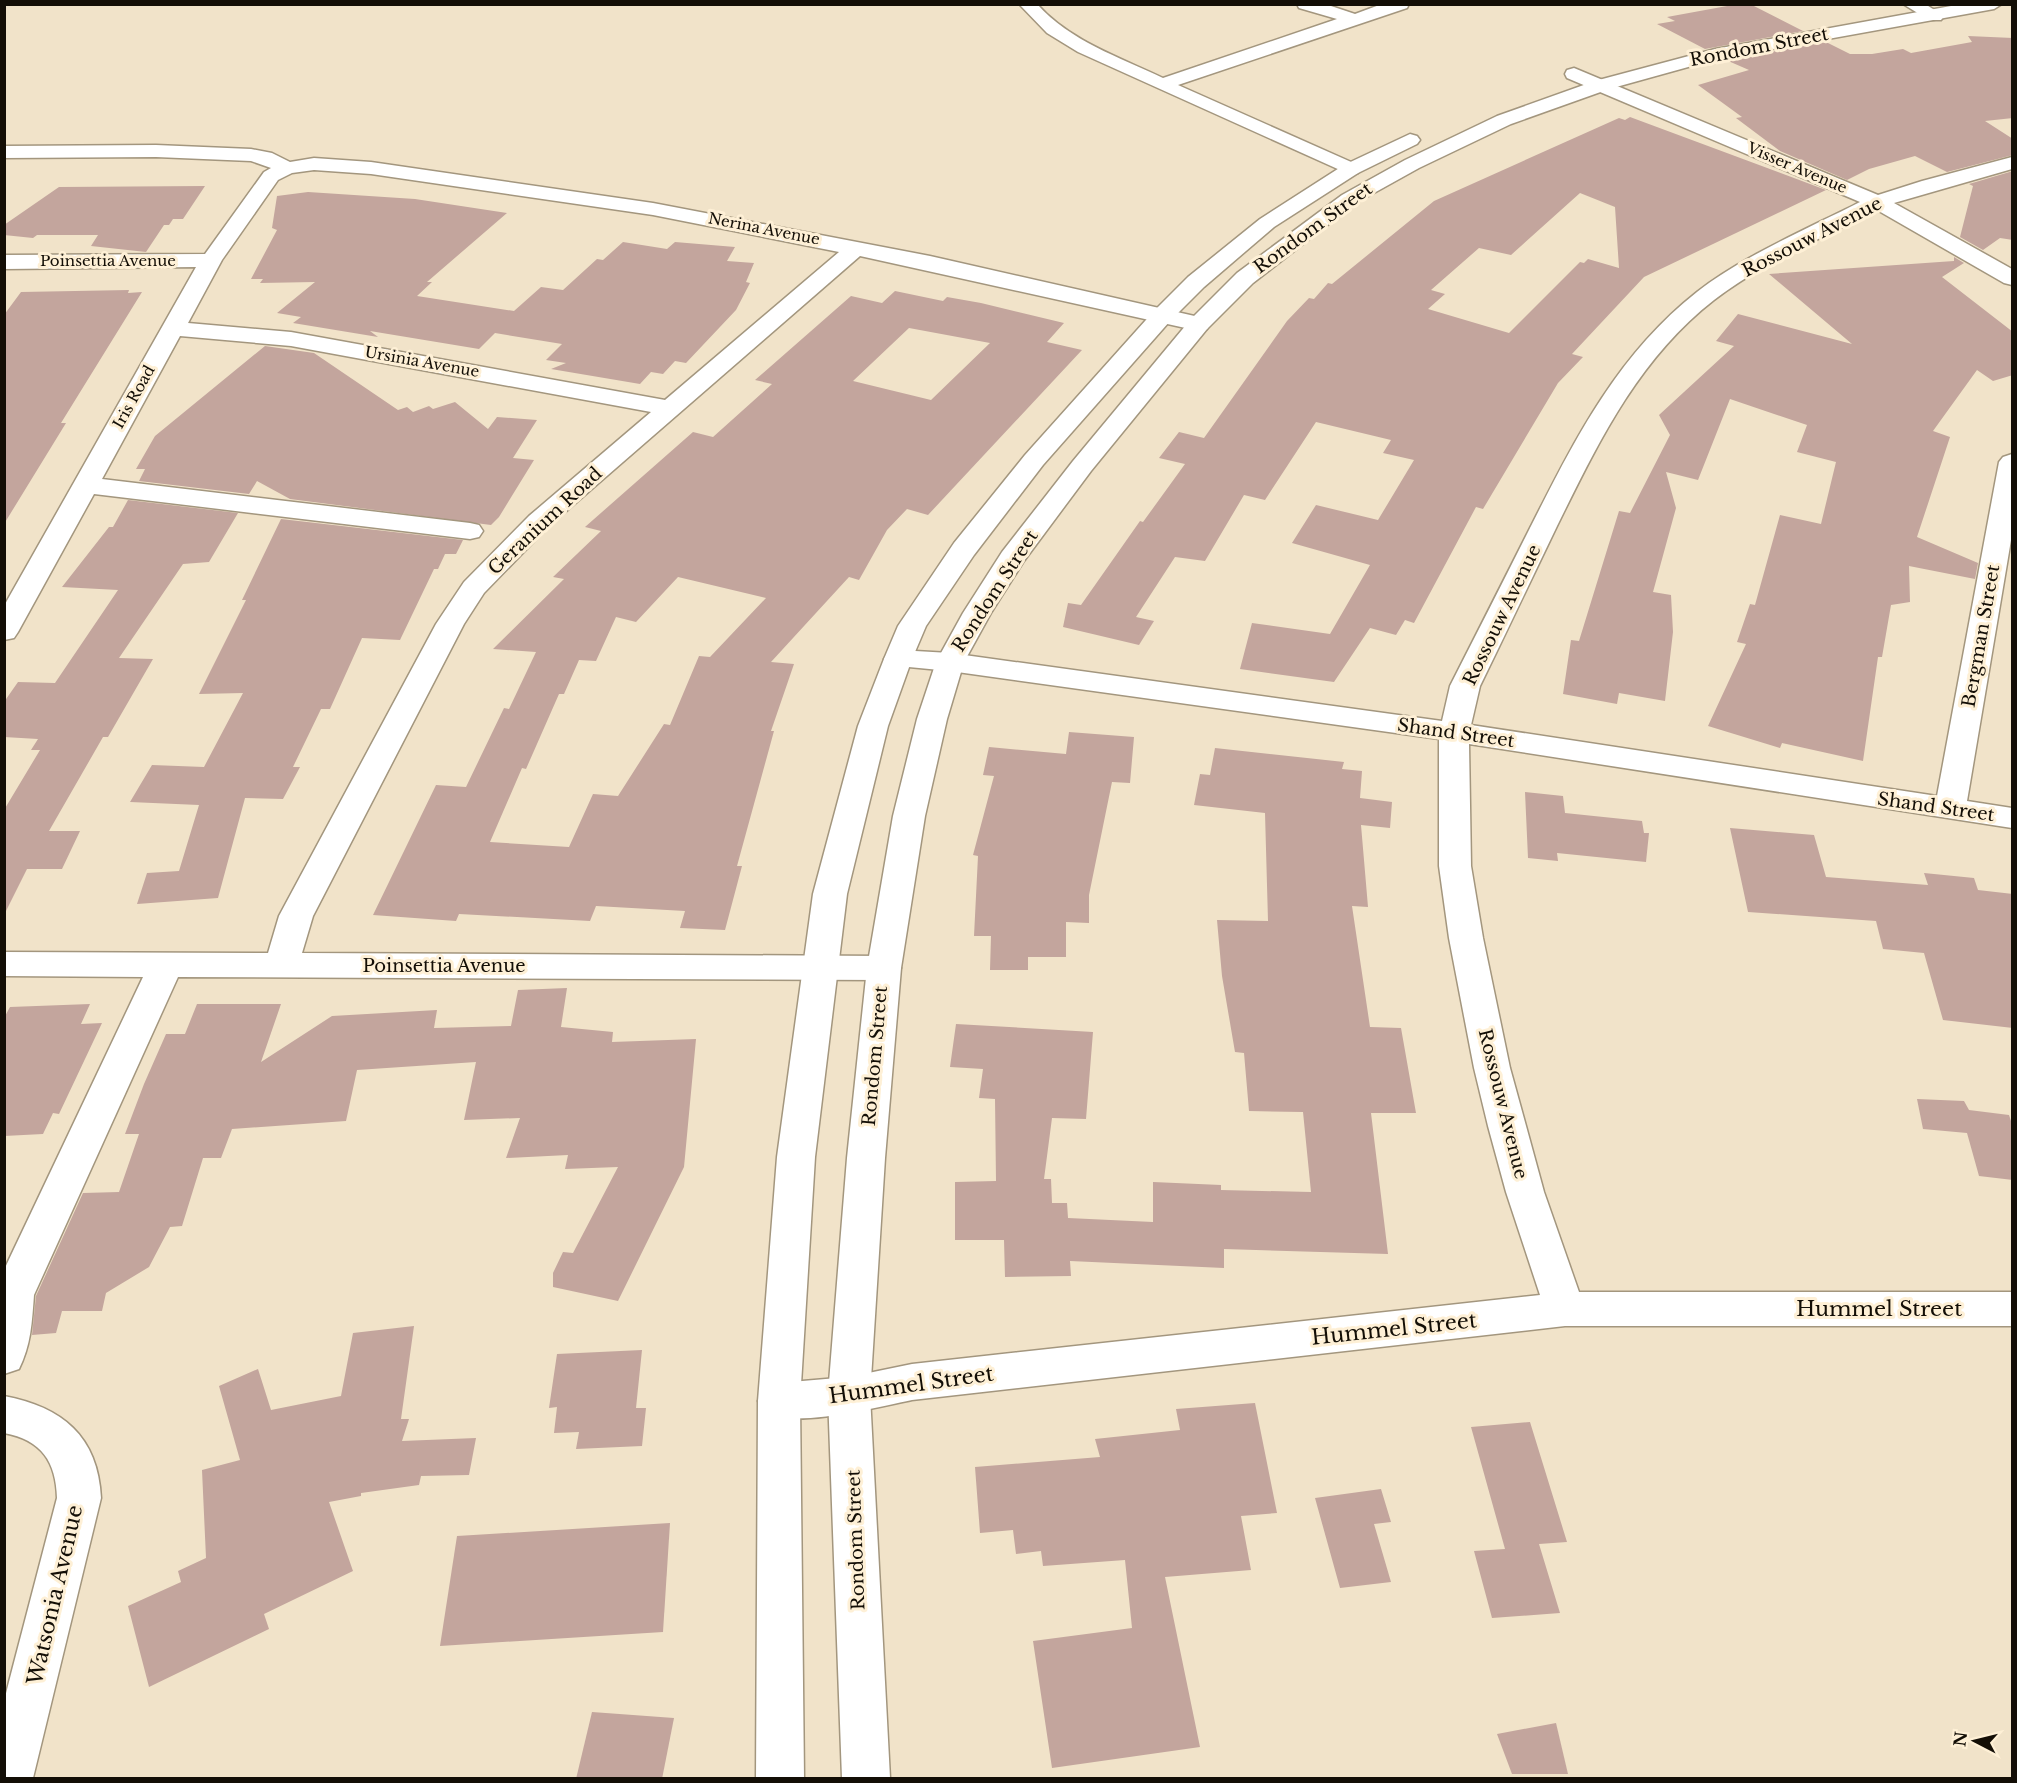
<svg xmlns="http://www.w3.org/2000/svg" width="2017" height="1783" font-family="'Libre Baskerville',serif">
<style>
.building{fill:#c3a59d;fill-rule:evenodd}
.lines{fill:none;stroke-linecap:round;stroke-linejoin:round}
.minor-casing{stroke:#a3967e;stroke-width:3}
.tertiary-casing{stroke:#a3967e;stroke-width:3}
.minor{fill:#fff;fill-rule:evenodd}
.tertiary{fill:#fff;fill-rule:evenodd}
.labels{text-anchor:middle;stroke-width:6;stroke-linejoin:round;paint-order:stroke}
.far-street-label{font-size:15px;fill:#130e06;stroke:#fef0d6}
.street-label{font-size:18px;fill:#130e06;stroke:#fef0d6}
.near-street-label{font-size:21px;fill:#130e06;stroke:#fef0d6}
</style>
<rect width="100%" height="100%" fill="#f1e3c9"/>
<!-- building -->
<g class="building">
<polygon points="1738,4 1750,4 1803,31 1705,49 1657,24 1675,21 1667,17"/>
<polygon points="1968,36 2013,38 2013,118 1985,121 2013,139 2013,155 1947,172 1915,156 1869,169 1847,180 1780,151 1736,118 1742,117 1698,85 1749,70 1726,60 1826,42 1850,54 1872,54 1903,49 1911,53 1972,42"/>
<path d="M1630,117L1826,190L1644,277L1572,354L1583,357L1558,383L1483,509L1476,507L1414,623L1405,620L1396,635L1370,628L1334,682L1240,669L1252,623L1330,634L1370,565L1292,543L1316,505L1378,520L1414,460L1383,453L1391,440L1316,422L1265,500L1244,495L1205,561L1175,557L1136,617L1154,621L1139,645L1063,627L1068,603L1081,605L1140,521L1143,522L1185,464L1159,458L1179,432L1204,438L1287,321L1309,298L1314,299L1328,283L1332,284L1434,201L1619,118L1625,120ZM1580,193L1615,207L1619,268L1588,259L1584,263L1580,262L1509,333L1428,309L1445,294L1431,290L1479,248L1511,255Z"/>
<polygon points="2013,171 2013,240 2000,238 1983,250 1960,237 1973,186 1969,184"/>
<polygon points="205,186 183,219 173,219 169,225 164,225 146,252 91,246 98,235 37,235 33,238 4,235 4,225 59,187"/>
<polygon points="308,192 415,199 507,213 427,282 432,282 417,296 514,311 541,287 563,290 597,259 603,260 623,242 667,249 675,242 735,247 727,261 754,263 746,282 750,283 736,310 686,363 675,361 663,374 651,372 640,384 551,369 566,363 546,360 562,344 495,333 479,349 370,331 378,337 293,323 301,317 277,313 315,282 260,283 263,279 251,279 277,230 272,228 277,196"/>
<polygon points="1954,257 1964,263 1942,277 2013,332 2013,375 1993,381 1977,370 1933,431 1950,437 1917,537 1978,563 1975,579 1909,566 1910,602 1891,605 1882,657 1878,657 1863,761 1782,743 1780,748 1708,726 1746,644 1737,642 1750,604 1755,605 1780,515 1821,524 1836,462 1797,452 1807,425 1730,399 1698,480 1666,472 1676,508 1653,592 1671,595 1673,632 1665,701 1619,693 1617,704 1563,694 1571,640 1579,641 1619,511 1630,513 1670,435 1659,415 1734,346 1716,341 1738,314 1852,344 1769,274 1954,261"/>
<polygon points="129,290 128,293 142,292 61,423 66,423 4,524 4,315 21,292"/>
<path d="M895,291L943,301L947,297L981,303L1064,323L1047,342L1082,350L928,515L907,509L887,530L859,580L849,577L771,662L794,664L771,731H774L737,866H742L725,930L680,928L685,911L596,906L590,921L459,914L456,921L373,915L436,785L466,787L504,708L509,709L536,652L493,649L564,579L553,577L601,531L585,527L693,432L713,437L772,384L755,380L851,296L882,303ZM909,328L990,343L931,400L853,381ZM678,577L766,598L710,657L699,656L670,725L664,724L618,796L593,794L569,847L490,842L522,768L526,769L559,694H564L579,660L596,661L616,617L636,622Z"/>
<polygon points="265,346 314,353 398,410 407,407 413,412 429,406 433,409 455,402 488,429 497,417 537,420 513,458 534,460 499,517 491,525 290,499 257,481 249,494 139,481 145,469 136,469 155,436"/>
<polygon points="128,500 238,513 209,562 183,564 119,658 153,659 108,737 103,737 49,831 80,831 62,869 27,869 4,915 4,810 40,750 31,750 38,739 4,737 4,702 18,682 55,683 118,590 62,587 109,527 113,527"/>
<polygon points="281,519 463,540 456,554 445,554 438,569 434,569 400,640 362,638 330,709 321,709 293,767 300,767 283,799 245,798 218,898 137,904 147,873 179,871 199,805 130,802 152,765 204,767 243,693 199,694 246,600 242,600"/>
<polygon points="1069,732 1134,737 1130,783 1112,782 1089,895 1089,923 1066,922 1066,957 1028,957 1028,970 990,970 991,936 974,936 978,856 973,855 994,776 983,775 989,747 1066,754"/>
<polygon points="1215,748 1344,762 1342,769 1362,771 1360,798 1392,802 1390,828 1361,825 1368,907 1352,906 1370,1027 1401,1028 1416,1113 1371,1113 1388,1254 1224,1249 1224,1268 1070,1261 1071,1276 1005,1277 1004,1240 955,1240 955,1182 996,1181 995,1099 979,1098 983,1069 950,1067 956,1024 1093,1032 1086,1119 1052,1118 1044,1179 1051,1179 1052,1203 1067,1203 1068,1218 1153,1222 1153,1182 1221,1185 1221,1190 1311,1192 1303,1112 1249,1111 1244,1053 1235,1052 1222,976 1217,920 1268,921 1265,813 1194,805 1200,774 1210,775"/>
<polygon points="1525,792 1563,796 1565,813 1642,821 1644,833 1649,833 1646,862 1557,853 1558,861 1528,858"/>
<polygon points="1730,828 1814,835 1826,877 1928,885 1924,873 1974,878 1978,890 2013,894 2013,1028 1943,1020 1924,953 1883,949 1876,921 1748,912"/>
<polygon points="567,988 561,1027 613,1032 612,1042 696,1039 684,1167 618,1301 553,1287 553,1273 563,1252 573,1253 618,1167 565,1169 568,1155 506,1158 520,1118 464,1120 476,1062 357,1070 346,1121 232,1129 221,1158 203,1158 182,1226 170,1227 149,1267 106,1293 102,1311 62,1311 56,1333 32,1335 36,1296 83,1193 119,1192 139,1134 125,1134 144,1084 166,1034 185,1034 197,1004 281,1004 261,1062 332,1016 437,1010 434,1028 511,1026 518,990"/>
<polygon points="90,1004 81,1024 102,1023 59,1114 53,1113 43,1134 4,1136 4,1018 10,1007"/>
<polygon points="1917,1099 1964,1101 1969,1110 2009,1115 2013,1127 2013,1180 1979,1176 1967,1133 1923,1129"/>
<polygon points="414,1326 401,1419 409,1419 402,1441 476,1438 469,1475 421,1476 419,1485 361,1493 361,1496 329,1502 353,1571 264,1614 269,1629 149,1687 128,1606 181,1582 178,1571 206,1558 202,1470 240,1460 219,1386 258,1369 271,1410 341,1396 353,1333"/>
<polygon points="642,1350 636,1408 646,1408 642,1446 576,1449 579,1432 554,1433 557,1407 549,1408 557,1354"/>
<polygon points="1255,1403 1277,1513 1241,1516 1251,1570 1165,1577 1200,1747 1052,1768 1033,1641 1132,1628 1125,1560 1043,1566 1041,1551 1016,1554 1013,1530 980,1533 975,1467 1100,1457 1095,1439 1180,1430 1176,1409"/>
<polygon points="1530,1422 1567,1542 1539,1544 1560,1613 1492,1618 1474,1551 1505,1549 1471,1427"/>
<polygon points="1381,1489 1391,1522 1374,1524 1391,1582 1340,1588 1315,1498"/>
<polygon points="670,1523 663,1632 440,1646 457,1536"/>
<polygon points="592,1712 674,1718 662,1779 576,1779"/>
<polygon points="1556,1723 1568,1774 1512,1774 1497,1734"/>
</g>
<g class="lines">
<!-- minor casing -->
<g class="minor-casing">
<g id="minor">
<path d="M1019,4H1037C1070,41 1119,57 1163,78L1337,19L1299,8L1297,4H1325L1355,14L1382,4H1409L1407,8L1178,85L1358,165L1361,169L1358,173L1351,175L1078,52L1047,33Z"/>
<polygon points="1903,4 1925,4 1944,16 1941,20 1929,20"/>
<path d="M1574,68L1878,195L1922,181L2012,157V169L1894,203L2012,269V285L2004,283L1877,210C1822,238 1762,263 1714,300C1638,359 1598,443 1557,526C1531,580 1506,633 1480,686L1471,725L1937,796L1999,462L2003,457L2012,454V534L1967,801L2012,808V828L1469,744L1471,866L1483,938L1510,1068L1526,1126L1544,1192L1579,1292H2012V1326H1565L912,1400C873,1408 801,1427 764,1414L758,1401L764,1388L779,1383L849,1377L912,1364L1540,1295L1506,1192L1488,1126L1474,1068L1449,938L1439,866V739L950,671L888,665L884,659L888,653L898,650L950,653L1442,721L1450,686C1477,633 1504,580 1530,528C1575,439 1617,355 1697,292C1741,257 1809,228 1860,202L1567,78L1565,74L1567,70Z"/>
<path d="M156,145L251,149L272,153L290,162L314,158L371,162L653,203L930,256L1199,317L1207,319L1210,324L1207,329L1199,331L860,256L547,528L484,593L464,624L313,916L302,953L884,956L896,959L901,968L896,977L884,980L178,977L34,1295C32,1322 31,1345 19,1369L4,1374V1270L143,977L4,976V952L268,953L279,916L436,624L464,582L529,516L651,412L291,346L180,336L102,479L470,523L479,525L483,531L479,537L470,539L94,494L18,632L14,638L4,640V606L196,267L4,269V255L205,254L264,172L271,168L251,161L156,157L4,158V146ZM314,170L371,174L653,215L839,252L665,400L291,332L188,323L222,260L278,180L292,173Z"/>
<path d="M4,1396C62,1407 98,1436 101,1498L33,1778H4V1701L57,1498C56,1462 42,1440 4,1433Z"/>
</g>
</g>
<!-- tertiary casing -->
<g class="tertiary-casing">
<g id="tertiary">
<polygon points="1962,4 2002,4 1994,9 1717,59 1609,89 1511,124 1419,168 1356,203 1253,283 1207,329 1091,471 1024,561 991,613 964,662 947,719 925,816 901,968 885,1158 870,1395 890,1778 842,1778 828,1395 847,1158 867,968 893,816 917,719 936,662 963,613 1002,552 1073,461 1191,319 1237,273 1342,195 1405,160 1497,116 1595,81 1715,49"/>
<polygon points="1410,134 1417,136 1420,140 1417,144 1358,173 1274,227 1204,287 1170,321 1043,465 974,555 926,626 912,659 888,726 847,894 815,1157 800,1401 804,1778 756,1778 758,1401 777,1157 813,894 858,726 884,659 898,626 954,543 1025,455 1154,311 1188,277 1260,219 1344,165"/>
</g>
</g>
<!-- minor -->
<use href="#minor" class="minor"/>
<!-- tertiary -->
<use href="#tertiary" class="tertiary"/>
</g>
<g class="labels">
<!-- far-street labels -->
<g class="far-street-label">
<text transform="translate(1797 168) rotate(23)" y="5">Visser Avenue</text>
<text transform="translate(764 229) rotate(11)" y="5">Nerina Avenue</text>
<text x="108" y="266">Poinsettia Avenue</text>
<text transform="translate(422 362) rotate(10)" y="5">Ursinia Avenue</text>
<text transform="translate(134 397) rotate(-61)" y="5">Iris Road</text>
</g>
<!-- street labels -->
<g class="street-label">
<text transform="translate(1759 47) rotate(-11)" y="6">Rondom Street</text>
<text transform="translate(1313 228) rotate(-36)" y="6">Rondom Street</text>
<text transform="translate(1812 237) rotate(-27)" y="6">Rossouw Avenue</text>
<text transform="translate(545 521) rotate(-43)" y="6">Geranium Road</text>
<text transform="translate(995 591) rotate(-57)" y="6">Rondom Street</text>
<text transform="translate(1502 615) rotate(-64)" y="6">Rossouw Avenue</text>
<text transform="translate(1981 636) rotate(-80)" y="6">Bergman Street</text>
<text transform="translate(1456 733) rotate(8)" y="6">Shand Street</text>
<text transform="translate(1936 807) rotate(8)" y="6">Shand Street</text>
<text x="444" y="972">Poinsettia Avenue</text>
<text transform="translate(875 1056) rotate(-85)" y="6">Rondom Street</text>
<text transform="translate(1503 1104) rotate(76)" y="6">Rossouw Avenue</text>
<text transform="translate(856 1540) rotate(-92)" y="6">Rondom Street</text>
</g>
<!-- near-street labels -->
<g class="near-street-label">
<text x="1879" y="1316">Hummel Street</text>
<text transform="translate(1394 1329) rotate(-6)" y="7">Hummel Street</text>
<text transform="translate(911 1385) rotate(-8)" y="7">Hummel Street</text>
<text transform="translate(55 1595) rotate(-77)" y="7">Watsonia Avenue</text>
</g>
</g>
<!-- border -->
<rect width="2017" height="1783" fill="none" stroke="#130e06" stroke-width="12"/>
<!-- north arrow -->
<g transform="translate(1975 1741) rotate(277)" stroke="#fef0d6" stroke-width="4.5" paint-order="stroke">
<path d="M0-4.5L10 22L0 15L-10 22Z" fill="#130e06"/>
<text y="-9" font-size="16" font-weight="bold" text-anchor="middle" fill="#130e06">N</text>
</g>
</svg>
